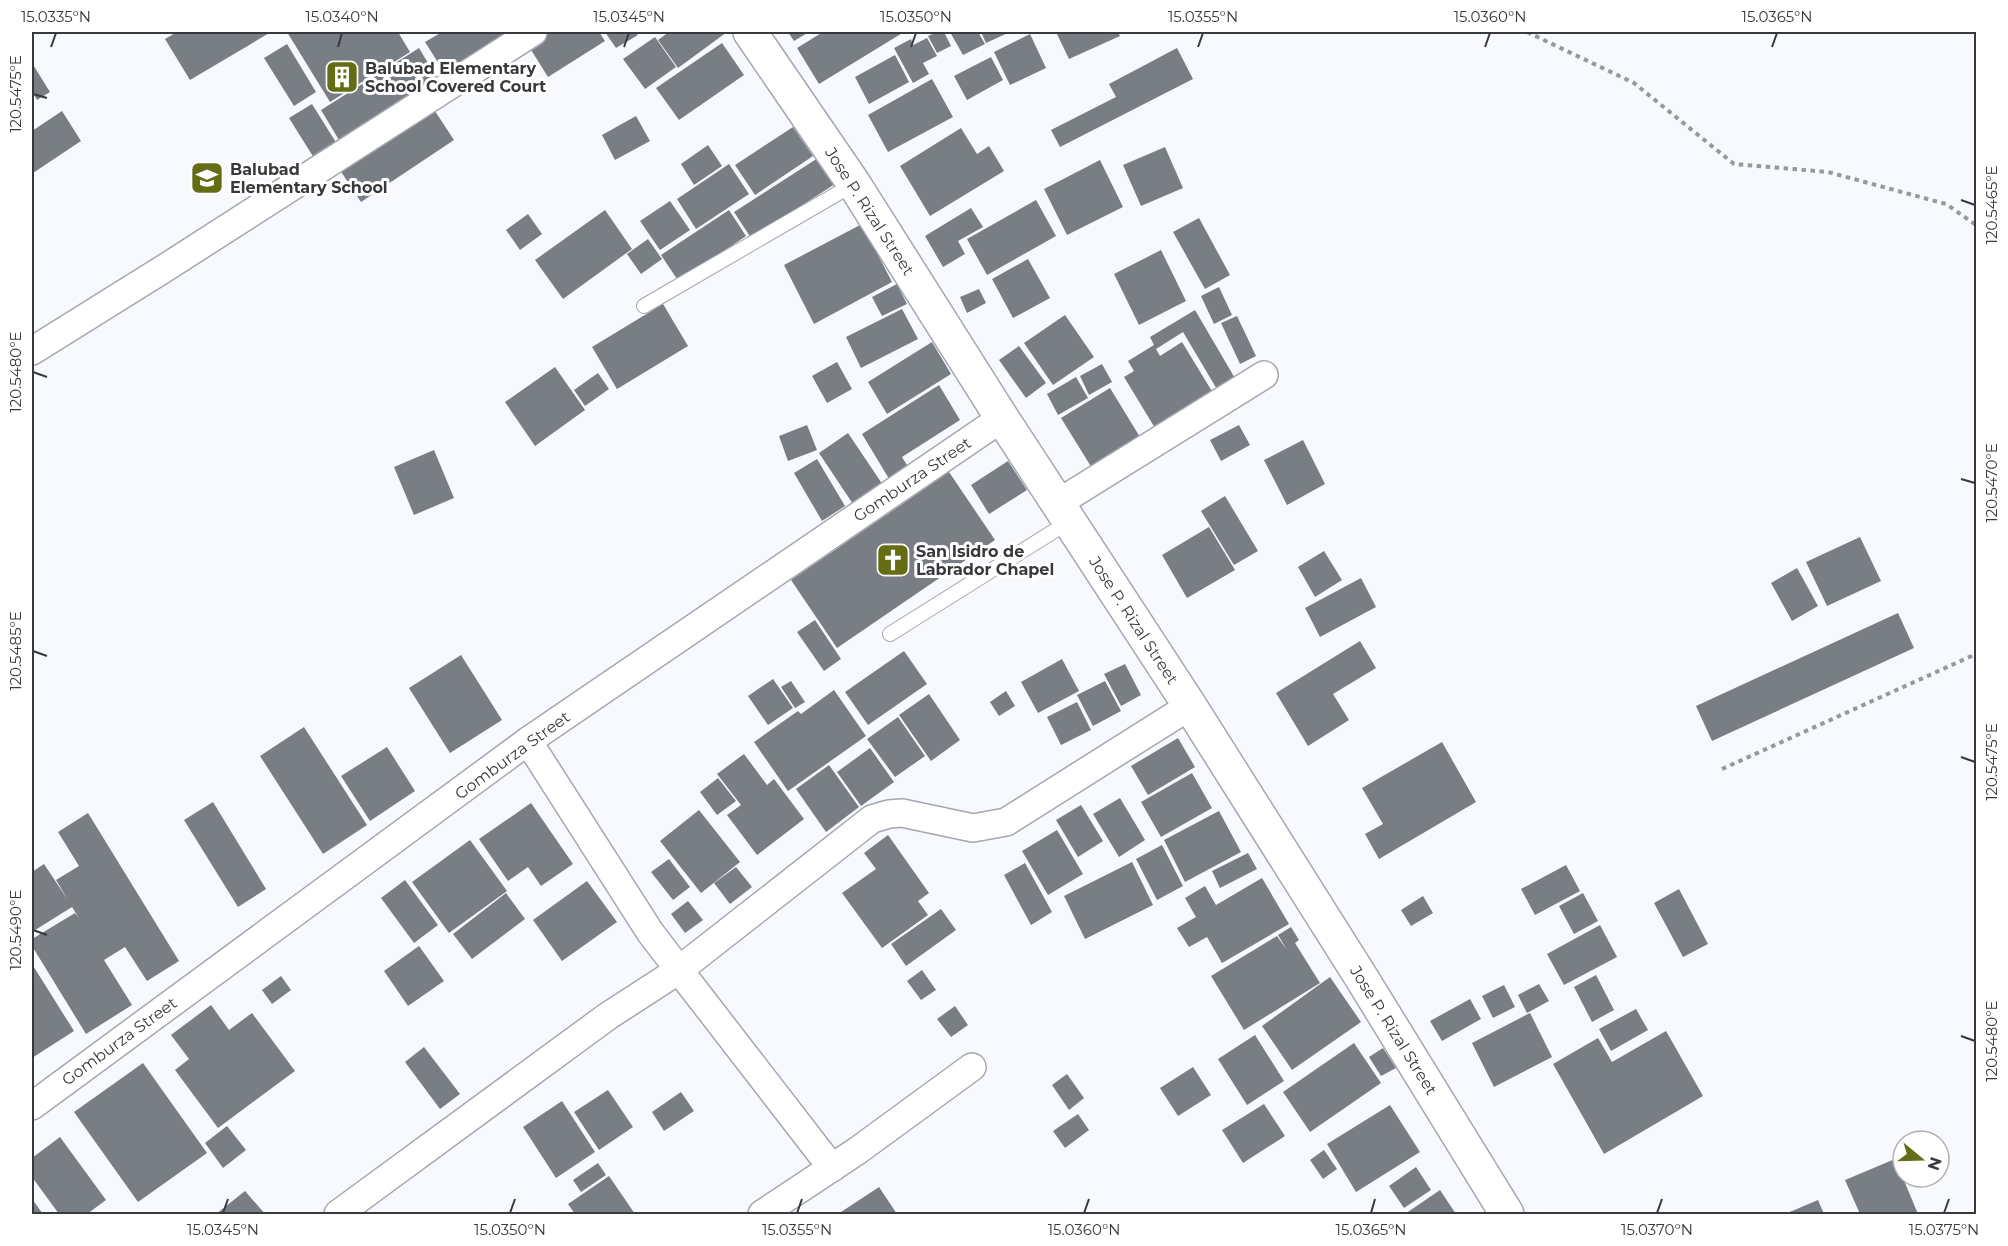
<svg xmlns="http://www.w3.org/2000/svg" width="2008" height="1246" font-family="Montserrat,sans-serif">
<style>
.building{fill:#797d84}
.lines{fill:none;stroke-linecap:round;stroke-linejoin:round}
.service-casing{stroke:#a4a7af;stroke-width:16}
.minor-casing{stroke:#a4a7af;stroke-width:30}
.tertiary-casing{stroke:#a4a7af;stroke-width:36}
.path{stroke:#96989c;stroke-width:4;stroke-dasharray:4.5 4.5;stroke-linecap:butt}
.service{stroke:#fff;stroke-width:14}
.minor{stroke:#fff;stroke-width:27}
.tertiary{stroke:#fff;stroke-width:33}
.ticks{fill:none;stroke:#38393c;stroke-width:2}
.labels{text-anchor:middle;stroke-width:6;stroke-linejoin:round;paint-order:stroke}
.poi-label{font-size:16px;font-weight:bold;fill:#38393c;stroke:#fff;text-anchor:start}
.street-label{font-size:16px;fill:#38393c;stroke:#fff}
.neatline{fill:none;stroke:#38393c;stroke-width:2}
.ticks-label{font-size:15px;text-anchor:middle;fill:#38393c}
</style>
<rect width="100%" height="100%" fill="#f7f9fe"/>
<!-- building -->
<g class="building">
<polygon points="177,32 271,32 190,80 165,39"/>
<polygon points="287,32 398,32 410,52 330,102"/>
<polygon points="442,32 514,32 446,75 425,42"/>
<polygon points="549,32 599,32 605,41 548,77 528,45"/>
<polygon points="605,32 635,32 638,35 616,48"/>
<polygon points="669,32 727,32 678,68 658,40"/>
<polygon points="788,32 809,32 794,41"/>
<polygon points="823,32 904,32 819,84 797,48"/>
<polygon points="937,32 944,32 951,46 937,53 928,36"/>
<polygon points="950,32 978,32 985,44 963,55"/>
<polygon points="981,32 1010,32 986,43"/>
<polygon points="1056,32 1118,32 1120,36 1069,59"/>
<polygon points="1030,34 1046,68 1010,85 994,52"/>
<polygon points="655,37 676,67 645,89 623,59"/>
<polygon points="927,38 937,56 923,63 929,74 913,83 894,48 911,39 913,45"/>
<polygon points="722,43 744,75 679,120 656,88"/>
<polygon points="287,44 316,92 294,106 264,58"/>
<polygon points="419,48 440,83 342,145 321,110"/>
<polygon points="1177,48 1193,79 1060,147 1051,130 1116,97 1109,84"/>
<polygon points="895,55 909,82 869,104 855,77"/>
<polygon points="991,57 1003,80 967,100 954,76"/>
<polygon points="32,63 50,92 37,100 32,91"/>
<polygon points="932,79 953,117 888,152 868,115"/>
<polygon points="312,104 337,144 314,158 289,118"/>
<polygon points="431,105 454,140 361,202 338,167"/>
<polygon points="62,111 81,141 33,173 32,171 32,131"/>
<polygon points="636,116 650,141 615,160 602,135"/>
<polygon points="793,127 813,156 755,195 735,165"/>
<polygon points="961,128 977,154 989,146 1004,171 930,216 900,166"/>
<polygon points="708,145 722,166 694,185 681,164"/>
<polygon points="1165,147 1183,188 1141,206 1123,165"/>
<polygon points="818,158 835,184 751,238 734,212"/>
<polygon points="1100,160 1123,207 1067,235 1044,189"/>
<polygon points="729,164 749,194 696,229 677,199"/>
<polygon points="1036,200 1056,236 987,275 967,239"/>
<polygon points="670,201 690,230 660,250 640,221"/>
<polygon points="971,208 983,227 958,241 965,254 943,267 925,236"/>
<polygon points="605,210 632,249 563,299 535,260"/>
<polygon points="729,210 746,236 679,282 661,255"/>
<polygon points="528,214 542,234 520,250 506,230"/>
<polygon points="1199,218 1230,275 1205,289 1173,232"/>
<polygon points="862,224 892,282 814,324 784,265"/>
<polygon points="648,239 662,259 641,274 627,254"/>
<polygon points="1161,250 1186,301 1139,325 1114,274"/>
<polygon points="1028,259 1050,298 1013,318 992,279"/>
<polygon points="897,284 907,304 882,316 872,297"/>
<polygon points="1219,287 1232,315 1214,324 1201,296"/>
<polygon points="979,289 986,303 967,313 960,297"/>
<polygon points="663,304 688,346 617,389 592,347"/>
<polygon points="902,309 918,339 861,368 846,337"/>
<polygon points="1195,310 1236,380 1218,391 1183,332 1156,349 1160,356 1182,342 1213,393 1155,428 1124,377 1134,371 1128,361 1154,345 1150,337"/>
<polygon points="1065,315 1094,357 1053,385 1024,343"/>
<polygon points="1237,316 1256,356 1240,364 1221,323"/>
<polygon points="932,342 951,374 887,414 868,382"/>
<polygon points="1019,346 1046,383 1026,398 999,360"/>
<polygon points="837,362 852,389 827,403 812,376"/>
<polygon points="1102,364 1112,382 1089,395 1080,376"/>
<polygon points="555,367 585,410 535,446 505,402"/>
<polygon points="598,373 609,389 585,406 574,390"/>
<polygon points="1076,377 1088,398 1058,415 1047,394"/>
<polygon points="939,385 960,420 902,457 913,475 894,487 862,434"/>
<polygon points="1110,388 1143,442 1095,473 1061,418"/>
<polygon points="807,425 817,450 788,461 779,436"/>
<polygon points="1239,425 1250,445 1221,461 1210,440"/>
<polygon points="848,433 887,491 857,510 819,453"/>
<polygon points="1303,440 1325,484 1287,505 1264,460"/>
<polygon points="434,450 454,498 414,515 394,467"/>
<polygon points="817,459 845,506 822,521 794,473"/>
<polygon points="1008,461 1027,490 989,514 971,485"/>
<polygon points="949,472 995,540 837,648 791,580"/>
<polygon points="1225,496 1258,551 1234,565 1201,511"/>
<polygon points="1209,527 1235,570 1187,598 1162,555"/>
<polygon points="1860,537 1881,581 1827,606 1806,562"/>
<polygon points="1324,551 1342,580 1315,597 1298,567"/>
<polygon points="1797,568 1818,606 1792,621 1771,583"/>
<polygon points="1361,578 1376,607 1320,637 1305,608"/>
<polygon points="1898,613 1914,648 1712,741 1696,706"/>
<polygon points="815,620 841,659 824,671 797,632"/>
<polygon points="1360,641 1376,668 1333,694 1349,720 1308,746 1276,693"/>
<polygon points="904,651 927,684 868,725 845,692"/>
<polygon points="461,655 502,720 450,753 409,688"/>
<polygon points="1062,659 1079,691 1038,713 1021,682"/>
<polygon points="1125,664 1141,695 1121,706 1104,674"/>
<polygon points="773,679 793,708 768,725 748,696"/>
<polygon points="791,681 805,702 795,708 781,687"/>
<polygon points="1105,681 1121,711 1093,726 1077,695"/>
<polygon points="834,690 866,736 788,791 754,742 798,711 801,714"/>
<polygon points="1006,691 1015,706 999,716 990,702"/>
<polygon points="929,694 960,740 931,761 899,715"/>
<polygon points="1077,702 1091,730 1061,745 1047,717"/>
<polygon points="898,717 925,756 895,777 867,739"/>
<polygon points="304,727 367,825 323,854 260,756"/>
<polygon points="1178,738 1195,767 1148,795 1131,766"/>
<polygon points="1442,742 1476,802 1379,859 1365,834 1383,824 1362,788"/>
<polygon points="387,747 415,791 370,821 341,776"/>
<polygon points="870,748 894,782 861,806 837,772"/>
<polygon points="744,754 767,785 774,779 804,819 757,855 727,815 741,805 717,774"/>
<polygon points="829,765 859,807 826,832 796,789"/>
<polygon points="1192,773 1212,808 1161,837 1141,802"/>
<polygon points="718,778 736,801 717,815 700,792"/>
<polygon points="1120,798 1145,840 1119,857 1093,814"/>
<polygon points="213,802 266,889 238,907 184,820"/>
<polygon points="531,803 573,864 541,886 528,867 508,881 479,839"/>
<polygon points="1081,805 1103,841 1078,857 1056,820"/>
<polygon points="699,810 740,862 701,893 660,841"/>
<polygon points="1219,811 1241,852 1185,882 1164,840"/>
<polygon points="88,813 179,961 147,981 125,947 104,960 132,1005 86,1034 32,946 32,939 75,913 79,918 72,907 32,932 32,872 44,864 68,900 56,880 79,866 58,832"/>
<polygon points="1057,830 1083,874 1048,895 1022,851"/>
<polygon points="888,835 929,893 918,901 928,915 882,948 842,893 876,869 864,853"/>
<polygon points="470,840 507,891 449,933 412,882"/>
<polygon points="1162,845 1183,886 1157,900 1136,859"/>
<polygon points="1248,853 1257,869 1220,888 1212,871"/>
<polygon points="669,859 690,887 673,900 651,872"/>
<polygon points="1132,862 1153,905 1085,939 1064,896"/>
<polygon points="1025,863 1052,912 1031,925 1004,875"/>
<polygon points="1566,865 1580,891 1535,915 1521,889"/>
<polygon points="736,867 752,887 730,904 714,883"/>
<polygon points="1262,878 1289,924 1222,963 1207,937 1189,947 1177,928 1196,917 1185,898 1205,886 1216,905"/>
<polygon points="405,880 438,925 414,943 381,898"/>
<polygon points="587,881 617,922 562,961 533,920"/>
<polygon points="1679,889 1708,944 1683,957 1654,903"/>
<polygon points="506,893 525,919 472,959 453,934"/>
<polygon points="1583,893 1598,921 1574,934 1559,906"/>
<polygon points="1423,896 1433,913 1411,926 1401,910"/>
<polygon points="688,901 703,920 685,933 671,914"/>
<polygon points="941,909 956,930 906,966 891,944"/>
<polygon points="1600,925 1617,957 1564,985 1547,954"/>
<polygon points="1291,927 1299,940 1295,943 1320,983 1244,1030 1211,976 1277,936 1287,950 1278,935"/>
<polygon points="419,946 444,981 408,1006 384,971"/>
<polygon points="32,964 74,1031 32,1058"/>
<polygon points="922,970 936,990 921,1000 907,981"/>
<polygon points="1596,975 1614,1010 1592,1022 1574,987"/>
<polygon points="281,976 291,990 272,1004 262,990"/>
<polygon points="1330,977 1361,1022 1292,1070 1262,1026"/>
<polygon points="1539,984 1549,1001 1527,1013 1518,995"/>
<polygon points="1504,985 1515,1007 1493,1018 1482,996"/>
<polygon points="1470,999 1481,1019 1442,1041 1430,1021"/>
<polygon points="211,1005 229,1030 252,1013 295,1071 218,1128 175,1070 189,1059 171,1035"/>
<polygon points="955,1006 968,1025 951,1037 937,1019"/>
<polygon points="1636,1009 1648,1030 1611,1051 1599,1029"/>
<polygon points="1530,1013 1552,1057 1494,1087 1472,1043"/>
<polygon points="1666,1031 1703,1096 1604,1154 1553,1064 1598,1038 1612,1062"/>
<polygon points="1255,1035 1284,1081 1247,1105 1218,1059"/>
<polygon points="1354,1043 1381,1083 1310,1132 1283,1092"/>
<polygon points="424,1047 460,1094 440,1109 405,1062"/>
<polygon points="1383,1048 1396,1068 1381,1076 1369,1057"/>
<polygon points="143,1063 207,1153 138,1202 74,1112"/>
<polygon points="1193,1067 1211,1095 1178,1116 1160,1088"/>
<polygon points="1067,1074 1084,1098 1069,1110 1052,1085"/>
<polygon points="608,1090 633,1127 599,1150 574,1112"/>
<polygon points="681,1092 694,1111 664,1131 652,1112"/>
<polygon points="562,1101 595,1152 556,1178 523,1127"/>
<polygon points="1264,1104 1285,1136 1243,1163 1222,1130"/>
<polygon points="1390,1105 1420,1152 1356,1192 1327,1144"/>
<polygon points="1078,1114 1089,1130 1065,1148 1053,1131"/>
<polygon points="227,1126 246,1150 223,1168 205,1143"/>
<polygon points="60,1137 106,1200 87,1214 59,1214 32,1177 32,1158"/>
<polygon points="1324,1150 1337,1169 1323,1179 1310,1160"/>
<polygon points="1895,1159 1918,1214 1860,1214 1845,1180"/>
<polygon points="598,1163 606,1175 581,1192 573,1180"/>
<polygon points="1416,1167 1431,1190 1404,1208 1389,1186"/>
<polygon points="609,1176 635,1214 575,1214 568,1204"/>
<polygon points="879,1187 897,1214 838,1214"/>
<polygon points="1440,1190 1456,1214 1405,1214"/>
<polygon points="245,1191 265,1214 216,1214"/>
<polygon points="32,1199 43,1214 32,1214"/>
<polygon points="1818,1200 1824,1214 1785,1214"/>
</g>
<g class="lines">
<!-- service casing -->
<g class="service-casing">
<g id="service">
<polyline points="644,306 854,184"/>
<polyline points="890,634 1070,521"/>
</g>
</g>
<!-- minor casing -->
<g class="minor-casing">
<g id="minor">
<polyline points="32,351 165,268 533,32"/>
<polyline points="1058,503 1264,375"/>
<polyline points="528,741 650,932 679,970 872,819 889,814 902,813 973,828 1006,822 1190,706"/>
<polyline points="32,1106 528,741 1002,418"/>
<polyline points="338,1214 608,1016 679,970 832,1168"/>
<polyline points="762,1214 857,1151 972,1067"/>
</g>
</g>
<!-- tertiary casing -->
<g class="tertiary-casing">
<polyline id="tertiary" points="750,32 854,184 1002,418 1190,706 1361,977 1507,1214"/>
</g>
<!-- path -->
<g class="path">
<polyline points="1527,32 1634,83 1734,164 1828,172 1946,204 1976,225"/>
<polyline points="1722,769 1976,654"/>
</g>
<!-- service -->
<use href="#service" class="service"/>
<!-- minor -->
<use href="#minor" class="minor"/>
<!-- tertiary -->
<use href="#tertiary" class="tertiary"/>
</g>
<!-- ticks -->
<path class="ticks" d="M51,47L56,33M338,47L342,33M624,47L629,33M911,47L916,33M1198,47L1203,33M1485,47L1490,33M1772,47L1777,33M33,94L47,98M1961,200L1975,205M33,372L47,377M1961,479L1975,483M33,651L47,656M1961,757L1975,762M33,930L47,935M1961,1036L1975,1041M223,1213L228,1199M510,1213L515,1199M797,1213L802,1199M1084,1213L1089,1199M1371,1213L1375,1199M1657,1213L1662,1199M1944,1213L1949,1199"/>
<!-- icons -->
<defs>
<g id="building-square" transform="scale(1.725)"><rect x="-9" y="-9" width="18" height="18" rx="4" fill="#646d13" stroke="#fff"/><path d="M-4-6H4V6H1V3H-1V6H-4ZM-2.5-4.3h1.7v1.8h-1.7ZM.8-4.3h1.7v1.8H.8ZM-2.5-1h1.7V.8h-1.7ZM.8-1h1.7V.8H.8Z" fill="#fff"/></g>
<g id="school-square" transform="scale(1.725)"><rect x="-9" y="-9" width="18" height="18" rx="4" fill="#646d13" stroke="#fff"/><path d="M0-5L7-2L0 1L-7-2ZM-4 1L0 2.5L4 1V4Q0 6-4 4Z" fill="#fff"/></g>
<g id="church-square" transform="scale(1.725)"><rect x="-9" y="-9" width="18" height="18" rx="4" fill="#646d13" stroke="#fff"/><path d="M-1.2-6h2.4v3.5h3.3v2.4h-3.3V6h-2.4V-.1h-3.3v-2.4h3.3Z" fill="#fff"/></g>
</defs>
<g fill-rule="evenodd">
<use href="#building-square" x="342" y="77"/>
<use href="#school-square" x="207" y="178"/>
<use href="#church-square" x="893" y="560"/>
</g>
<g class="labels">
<!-- poi labels -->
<g class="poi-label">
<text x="365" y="74">Balubad Elementary<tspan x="365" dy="18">School Covered Court</tspan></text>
<text x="230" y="175">Balubad<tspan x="230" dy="18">Elementary School</tspan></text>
<text x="916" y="557">San Isidro de<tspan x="916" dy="18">Labrador Chapel</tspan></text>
</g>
<!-- street labels -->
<g class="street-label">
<text transform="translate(870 211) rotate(57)" y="6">Jose P. Rizal Street</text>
<text transform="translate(912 479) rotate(-34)" y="6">Gomburza Street</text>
<text transform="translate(1134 620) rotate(57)" y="6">Jose P. Rizal Street</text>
<text transform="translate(512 755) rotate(-36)" y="6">Gomburza Street</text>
<text transform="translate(1394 1030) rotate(58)" y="6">Jose P. Rizal Street</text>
<text transform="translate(119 1041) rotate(-36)" y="6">Gomburza Street</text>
</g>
</g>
<!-- border -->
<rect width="2008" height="1246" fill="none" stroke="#ffffff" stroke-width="66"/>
<!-- north arrow -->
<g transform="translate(1921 1159) rotate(109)"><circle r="28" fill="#ffffff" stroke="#afb0b1" stroke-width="1.5"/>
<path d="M0-4.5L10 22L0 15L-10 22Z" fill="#646d13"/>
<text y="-9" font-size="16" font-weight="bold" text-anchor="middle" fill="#38393c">N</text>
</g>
<rect x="33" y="33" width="1942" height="1180" class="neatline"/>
<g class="ticks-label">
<text x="56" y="22">15.0335°N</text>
<text x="342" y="22">15.0340°N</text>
<text x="629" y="22">15.0345°N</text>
<text x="916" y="22">15.0350°N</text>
<text x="1203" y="22">15.0355°N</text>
<text x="1490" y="22">15.0360°N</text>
<text x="1777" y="22">15.0365°N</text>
<text transform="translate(16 94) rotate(-90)" y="5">120.5475°E</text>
<text transform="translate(1992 205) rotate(-90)" y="5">120.5465°E</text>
<text transform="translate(16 372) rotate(-90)" y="5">120.5480°E</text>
<text transform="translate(1992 483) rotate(-90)" y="5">120.5470°E</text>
<text transform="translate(16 651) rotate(-90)" y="5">120.5485°E</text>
<text transform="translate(1992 762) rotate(-90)" y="5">120.5475°E</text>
<text transform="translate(16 930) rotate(-90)" y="5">120.5490°E</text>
<text transform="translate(1992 1041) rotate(-90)" y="5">120.5480°E</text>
<text x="223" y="1235">15.0345°N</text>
<text x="510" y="1235">15.0350°N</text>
<text x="797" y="1235">15.0355°N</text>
<text x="1084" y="1235">15.0360°N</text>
<text x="1371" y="1235">15.0365°N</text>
<text x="1657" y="1235">15.0370°N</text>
<text x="1944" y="1235">15.0375°N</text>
</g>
</svg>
